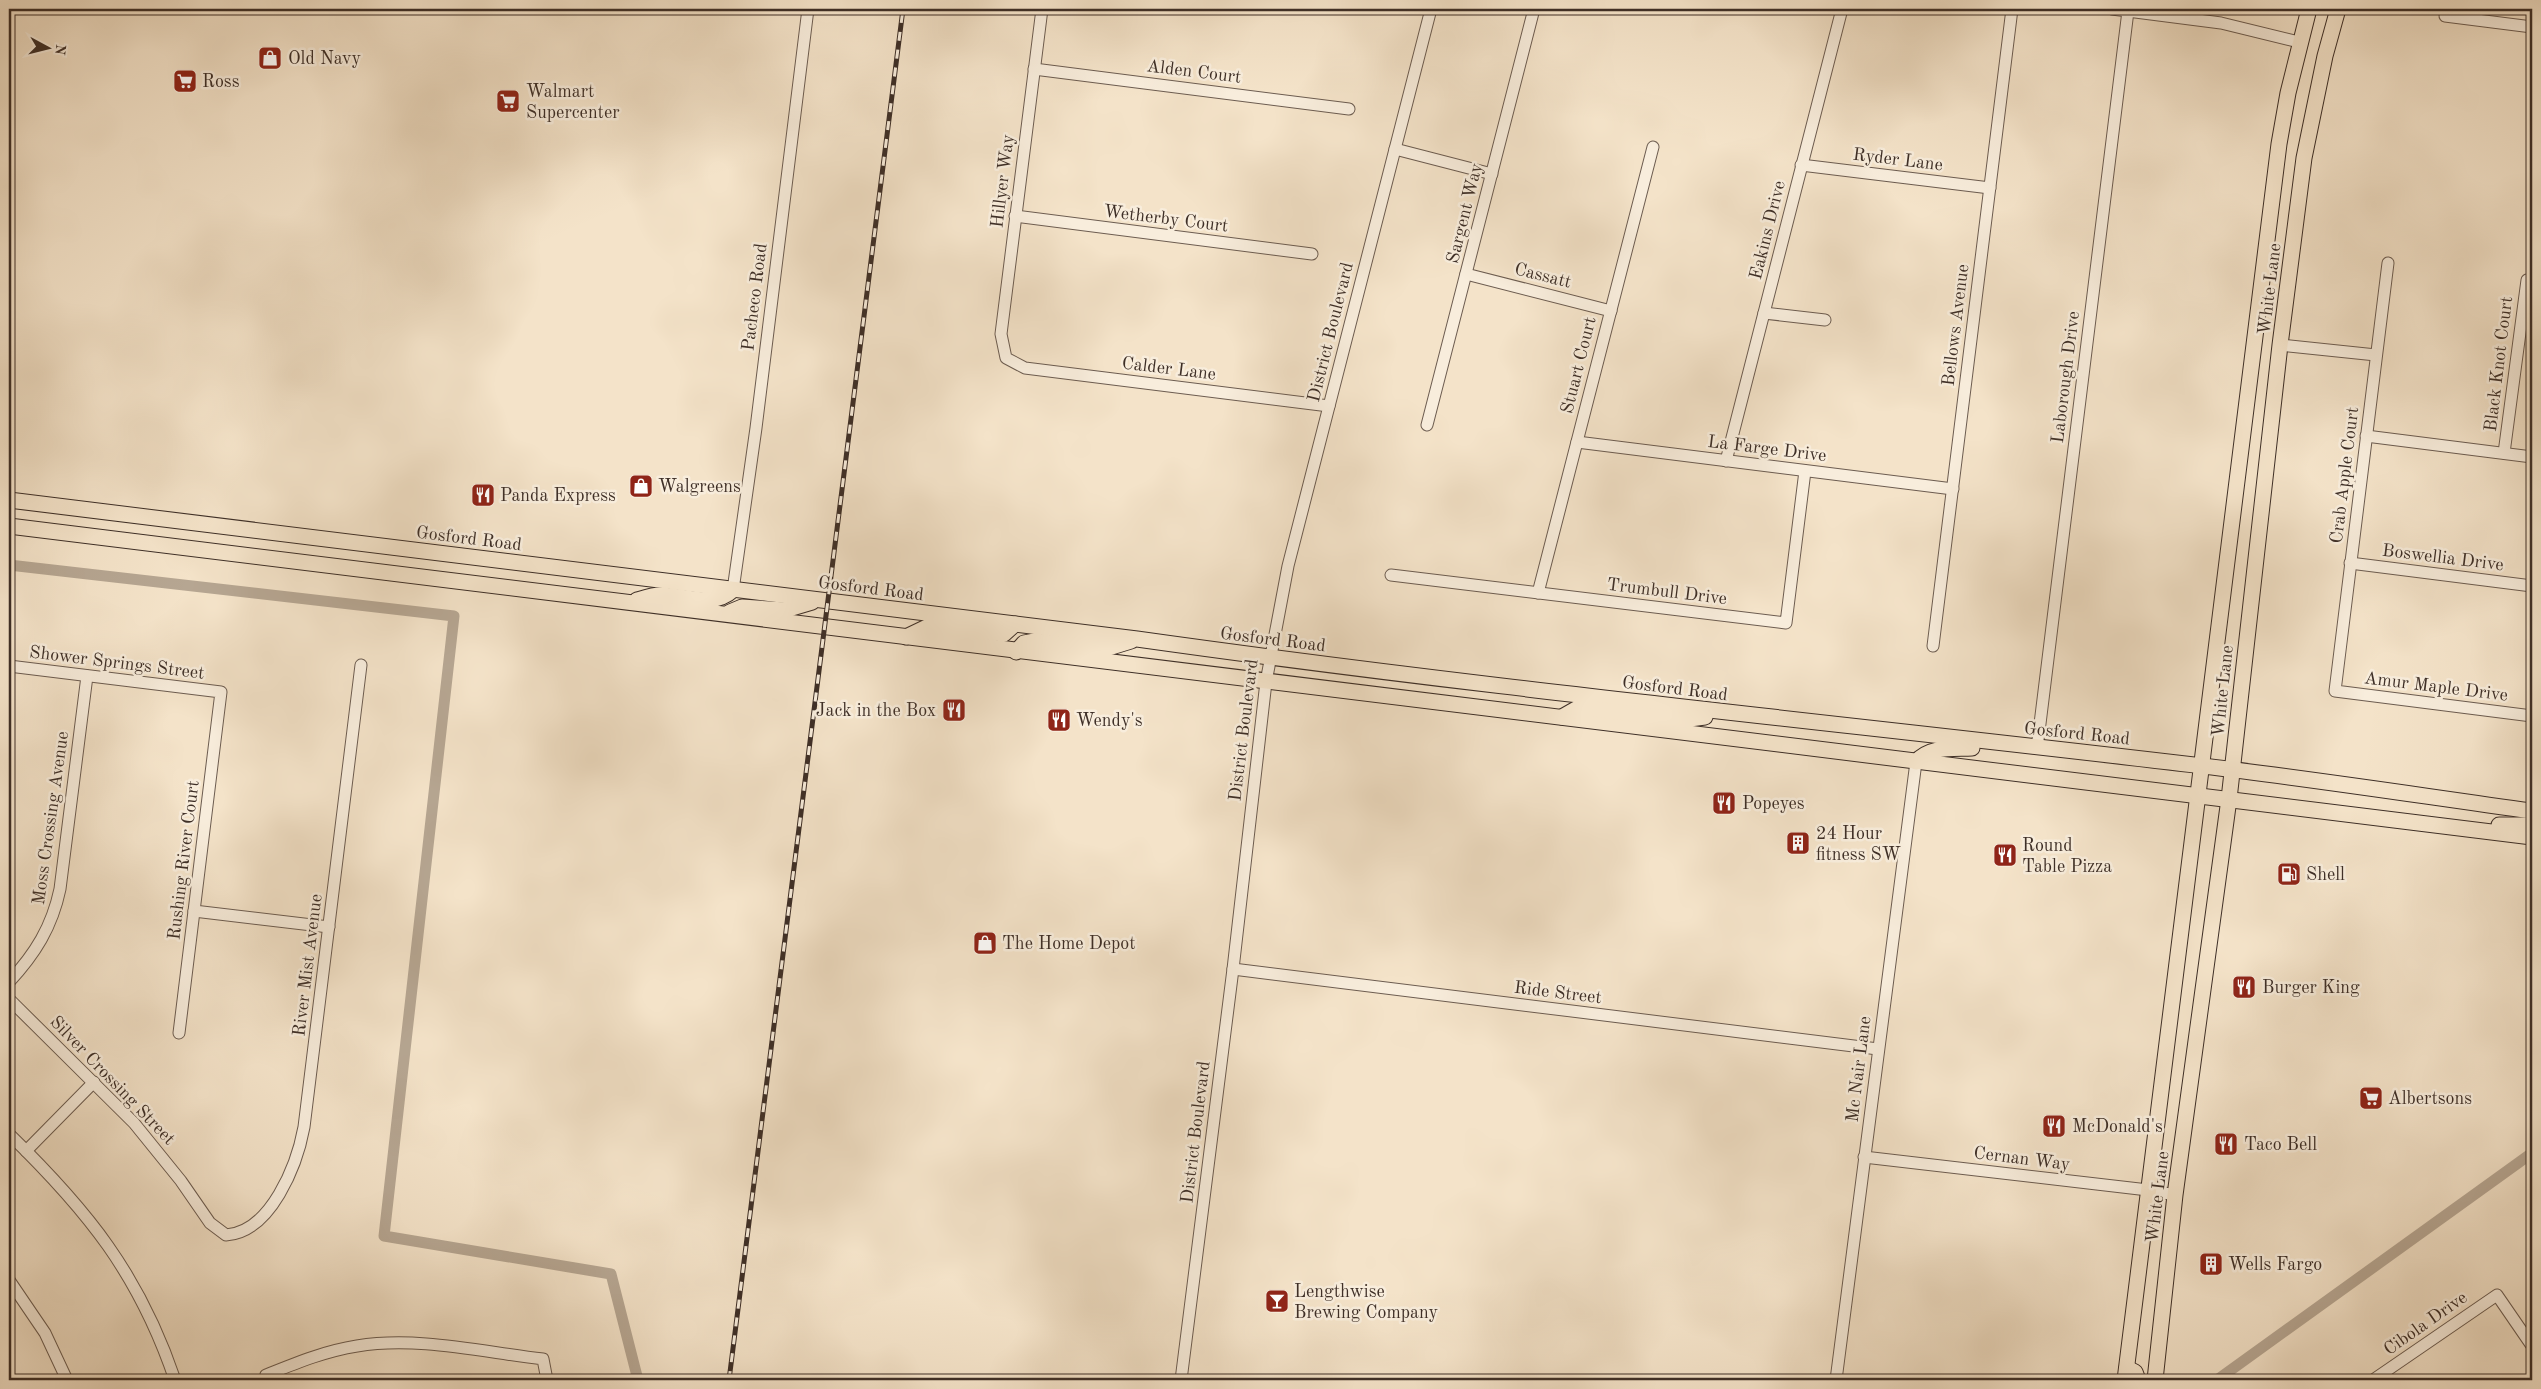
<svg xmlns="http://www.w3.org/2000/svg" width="2541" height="1389" font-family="'Old Standard TT',serif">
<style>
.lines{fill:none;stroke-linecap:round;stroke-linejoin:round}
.canal{stroke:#b6a692;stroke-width:11}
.minor-casing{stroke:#6c5c50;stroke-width:13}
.major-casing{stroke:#3e2f27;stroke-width:17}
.minor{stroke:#f8eddc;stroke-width:11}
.major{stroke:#f4e3c9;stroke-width:15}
.rail-casing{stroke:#3e2f27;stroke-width:5}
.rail{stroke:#f8eddc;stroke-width:3;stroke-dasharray:9;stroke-linecap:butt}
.labels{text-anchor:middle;stroke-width:5;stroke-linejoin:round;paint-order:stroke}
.poi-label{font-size:18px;fill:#3e2f27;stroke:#f8eddc;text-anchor:start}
.street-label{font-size:18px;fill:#3e2f27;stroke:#f8eddc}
</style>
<rect width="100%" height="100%" fill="#f4e3c9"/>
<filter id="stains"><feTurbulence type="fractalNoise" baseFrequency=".004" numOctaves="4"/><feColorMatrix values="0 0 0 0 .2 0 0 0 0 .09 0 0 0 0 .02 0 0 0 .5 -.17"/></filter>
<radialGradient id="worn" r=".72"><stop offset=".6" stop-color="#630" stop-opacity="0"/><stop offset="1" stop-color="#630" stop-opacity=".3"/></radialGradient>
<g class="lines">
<!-- canal -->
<g class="canal">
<polyline points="9,565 454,616 384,1236 611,1274 638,1380"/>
<polyline points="2217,1380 2532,1153"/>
</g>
<!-- minor casing -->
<g class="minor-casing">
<g id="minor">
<polyline points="1042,9 1001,334 1006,358 1025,368 1329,406"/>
<polyline points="2112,9 2221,23 2299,42"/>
<polyline points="2445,16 2532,27"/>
<polyline points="1034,69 1349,109"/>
<polyline points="1395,149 1492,174"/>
<polyline points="1801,165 1990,188"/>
<polyline points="1015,216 1312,254"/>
<polyline points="2388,263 2335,691 2532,716"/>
<polyline points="1466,274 1611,311"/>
<polyline points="1764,313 1825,320"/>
<polyline points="2280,345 2376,355"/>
<polyline points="1427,425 1534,9"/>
<polyline points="2366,436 2532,457"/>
<polyline points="1577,442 1953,489"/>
<polyline points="2504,453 2527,280"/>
<polyline points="1726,461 1842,9"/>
<polyline points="2350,563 2532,586"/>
<polyline points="1391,575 1786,623 1805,471"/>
<polyline points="733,590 756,428 808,9"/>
<polyline points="1538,593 1653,147"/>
<polyline points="1933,646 2012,9"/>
<polyline points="9,666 221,692 179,1033"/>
<polyline points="2037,748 2128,11"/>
<polyline points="194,911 329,927"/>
<polyline points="1233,969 1878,1049"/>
<path d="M9,982C35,954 52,927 60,889L87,676"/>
<path d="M9,999L134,1123L181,1181L210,1223L226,1235C271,1232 297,1165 304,1127L361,665"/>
<path d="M9,1134C88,1211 139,1274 175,1380"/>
<polyline points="26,1151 94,1082"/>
<polyline points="1864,1157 2148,1190 2175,1195"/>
<polyline points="9,1280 45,1333 67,1380"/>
<path d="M267,1380L266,1375C296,1363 325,1351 357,1346C417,1336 482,1352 543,1359L547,1380"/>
<polyline points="1181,1380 1233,969 1266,682 1288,566 1431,9"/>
<polyline points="1836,1380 1916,762"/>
<polyline points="2373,1380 2497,1295 2532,1346"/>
</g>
</g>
<!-- major casing -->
<g class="major-casing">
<g id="major">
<path d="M9,500L1137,639C1492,689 1848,724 2203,766C2313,779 2423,796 2532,811"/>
<polyline points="9,526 2532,837"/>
<path d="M637,600C644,598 653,595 660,595C685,595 712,609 733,590"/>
<polyline points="730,612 742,607 785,610 812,602"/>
<polyline points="906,637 929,626 1004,634 1015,624"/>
<polyline points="1016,652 1024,643 1035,641 1105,649 1131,641"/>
<polyline points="1562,717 1576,709 1594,709 1682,720 1705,717"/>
<path d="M1916,762C1929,746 1952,749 1972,748"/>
<polyline points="2499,825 2532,825"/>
<polyline points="2127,1368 2135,1372 2138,1380"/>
<polyline points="2125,1380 2279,144 2288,93 2309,9"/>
<polyline points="2155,1380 2175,1195 2229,799 2280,345 2304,158 2325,56 2338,9"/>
</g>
</g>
<!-- minor -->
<use href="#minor" class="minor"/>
<!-- major -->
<use href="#major" class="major"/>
<!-- rail casing -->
<g class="rail-casing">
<polyline id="rail" points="729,1380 903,9"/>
</g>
<!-- rail -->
<use href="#rail" class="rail"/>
</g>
<!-- icons -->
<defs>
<g id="shop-square" transform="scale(1.25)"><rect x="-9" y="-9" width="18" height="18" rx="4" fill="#8f2418" stroke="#f8eddc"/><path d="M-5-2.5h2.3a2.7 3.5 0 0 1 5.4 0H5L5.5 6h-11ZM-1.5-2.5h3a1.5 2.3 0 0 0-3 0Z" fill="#fff"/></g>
<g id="supermarket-square" transform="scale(1.25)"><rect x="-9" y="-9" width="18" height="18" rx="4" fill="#8f2418" stroke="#f8eddc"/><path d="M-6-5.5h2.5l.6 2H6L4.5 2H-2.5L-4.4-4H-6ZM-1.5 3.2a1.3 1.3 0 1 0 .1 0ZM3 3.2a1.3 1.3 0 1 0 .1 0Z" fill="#fff"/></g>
<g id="restaurant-square" transform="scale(1.25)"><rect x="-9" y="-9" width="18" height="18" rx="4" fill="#8f2418" stroke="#f8eddc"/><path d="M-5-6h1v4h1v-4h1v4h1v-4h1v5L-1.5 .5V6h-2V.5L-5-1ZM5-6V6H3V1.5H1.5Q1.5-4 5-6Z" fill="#fff"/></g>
<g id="building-square" transform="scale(1.25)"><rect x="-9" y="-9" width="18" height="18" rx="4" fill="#8f2418" stroke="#f8eddc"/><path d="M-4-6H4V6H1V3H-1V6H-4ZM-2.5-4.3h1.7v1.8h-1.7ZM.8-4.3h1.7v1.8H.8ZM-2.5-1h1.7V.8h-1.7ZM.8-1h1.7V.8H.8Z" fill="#fff"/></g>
<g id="fuel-square" transform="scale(1.25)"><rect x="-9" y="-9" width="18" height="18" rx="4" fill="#8f2418" stroke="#f8eddc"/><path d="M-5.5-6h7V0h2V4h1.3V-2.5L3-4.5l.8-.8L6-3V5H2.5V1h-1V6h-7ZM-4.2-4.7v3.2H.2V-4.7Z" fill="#fff"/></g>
<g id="bar-square" transform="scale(1.25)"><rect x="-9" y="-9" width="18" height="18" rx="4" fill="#8f2418" stroke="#f8eddc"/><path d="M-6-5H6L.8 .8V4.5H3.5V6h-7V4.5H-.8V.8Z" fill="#fff"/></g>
</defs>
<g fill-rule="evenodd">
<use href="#shop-square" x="270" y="58"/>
<use href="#supermarket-square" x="185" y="81"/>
<use href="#supermarket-square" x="508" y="101"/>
<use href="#shop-square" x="641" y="486"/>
<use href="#restaurant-square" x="483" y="495"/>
<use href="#restaurant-square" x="954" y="710"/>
<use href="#restaurant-square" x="1059" y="720"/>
<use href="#restaurant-square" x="1724" y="803"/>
<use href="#building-square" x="1798" y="843"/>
<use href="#restaurant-square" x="2005" y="855"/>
<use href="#fuel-square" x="2289" y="874"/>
<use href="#shop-square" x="985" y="943"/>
<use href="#restaurant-square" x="2244" y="987"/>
<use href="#supermarket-square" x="2371" y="1098"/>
<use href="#restaurant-square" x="2054" y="1126"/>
<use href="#restaurant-square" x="2226" y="1144"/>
<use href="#building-square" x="2211" y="1264"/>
<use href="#bar-square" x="1277" y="1301"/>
</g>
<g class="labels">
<!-- poi labels -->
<g class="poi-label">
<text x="288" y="64">Old Navy</text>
<text x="202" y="87">Ross</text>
<text x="526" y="97">Walmart<tspan x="526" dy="21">Supercenter</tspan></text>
<text x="658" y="492">Walgreens</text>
<text x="500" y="501">Panda Express</text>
<text x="936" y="716" text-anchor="end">Jack in the Box</text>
<text x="1076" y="726">Wendy's</text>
<text x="1742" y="809">Popeyes</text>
<text x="1816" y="839">24 Hour<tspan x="1816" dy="21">fitness SW</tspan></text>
<text x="2022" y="851">Round<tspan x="2022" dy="21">Table Pizza</tspan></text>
<text x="2306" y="880">Shell</text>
<text x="1002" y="949">The Home Depot</text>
<text x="2262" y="993">Burger King</text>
<text x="2388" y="1104">Albertsons</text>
<text x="2072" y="1132">McDonald's</text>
<text x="2244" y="1150">Taco Bell</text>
<text x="2228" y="1270">Wells Fargo</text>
<text x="1294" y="1297">Lengthwise<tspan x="1294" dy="21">Brewing Company</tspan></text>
</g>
<!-- street labels -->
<g class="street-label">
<text transform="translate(1194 71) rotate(7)" y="6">Alden Court</text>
<text transform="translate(1898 159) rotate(7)" y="6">Ryder Lane</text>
<text transform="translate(1002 181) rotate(-83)" y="6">Hillyer Way</text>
<text transform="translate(1464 213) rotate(-76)" y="6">Sargent Way</text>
<text transform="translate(1166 218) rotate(7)" y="6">Wetherby Court</text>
<text transform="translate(1767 230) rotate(-76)" y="6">Eakins Drive</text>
<text transform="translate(1543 275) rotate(14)" y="6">Cassatt</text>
<text transform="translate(2269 289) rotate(-83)" y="6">White Lane</text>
<text transform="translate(754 297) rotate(-83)" y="6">Pacheco Road</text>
<text transform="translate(1955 325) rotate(-83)" y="6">Bellows Avenue</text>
<text transform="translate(1330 332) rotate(-76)" y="6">District Boulevard</text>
<text transform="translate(2498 364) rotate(-83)" y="6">Black Knot Court</text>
<text transform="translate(1578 365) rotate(-76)" y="6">Stuart Court</text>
<text transform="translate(1169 368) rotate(7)" y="6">Calder Lane</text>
<text transform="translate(2065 377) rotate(-83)" y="6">Laborough Drive</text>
<text transform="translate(1767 448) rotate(7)" y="6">La Farge Drive</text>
<text transform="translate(2344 475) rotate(-83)" y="6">Crab Apple Court</text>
<text transform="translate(469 538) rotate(7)" y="6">Gosford Road</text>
<text transform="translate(2443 557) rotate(7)" y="6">Boswellia Drive</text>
<text transform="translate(871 588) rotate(7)" y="6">Gosford Road</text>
<text transform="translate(1667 591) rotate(7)" y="6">Trumbull Drive</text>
<text transform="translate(1273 639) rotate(7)" y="6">Gosford Road</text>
<text transform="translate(117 662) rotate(7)" y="6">Shower Springs Street</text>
<text transform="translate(2436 686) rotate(7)" y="6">Amur Maple Drive</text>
<text transform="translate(1675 688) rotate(7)" y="6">Gosford Road</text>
<text transform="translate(2222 691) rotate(-84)" y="6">White Lane</text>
<text transform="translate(1243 730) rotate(-83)" y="6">District Boulevard</text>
<text transform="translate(2077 733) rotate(6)" y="6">Gosford Road</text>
<text transform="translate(50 818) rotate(-82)" y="6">Moss Crossing Avenue</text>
<text transform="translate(183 860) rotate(-83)" y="6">Rushing River Court</text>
<text transform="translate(307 965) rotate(-83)" y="6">River Mist Avenue</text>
<text transform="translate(1558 992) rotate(7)" y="6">Ride Street</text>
<text transform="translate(1858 1069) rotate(-83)" y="6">Mc Nair Lane</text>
<text transform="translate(113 1080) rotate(46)" y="6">Silver Crossing Street</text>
<text transform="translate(1195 1132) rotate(-83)" y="6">District Boulevard</text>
<text transform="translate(2022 1158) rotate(7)" y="6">Cernan Way</text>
<text transform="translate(2157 1197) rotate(-83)" y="6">White Lane</text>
<text transform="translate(2425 1323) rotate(-35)" y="6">Cibola Drive</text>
</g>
</g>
<!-- margin -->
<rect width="2541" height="1389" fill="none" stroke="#f4e3c9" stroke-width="30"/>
<rect x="10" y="10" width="2521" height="1369" fill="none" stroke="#3e2f27" stroke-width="2.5"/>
<rect x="15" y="15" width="2511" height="1359" fill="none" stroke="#3e2f27"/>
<!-- north arrow -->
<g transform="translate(48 48) rotate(97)" stroke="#f8eddc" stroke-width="4" paint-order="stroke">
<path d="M0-4L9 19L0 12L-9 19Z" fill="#3e2f27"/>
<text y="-8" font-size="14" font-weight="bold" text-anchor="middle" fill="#3e2f27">N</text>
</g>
<rect width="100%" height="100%" filter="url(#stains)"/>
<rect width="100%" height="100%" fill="url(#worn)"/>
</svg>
